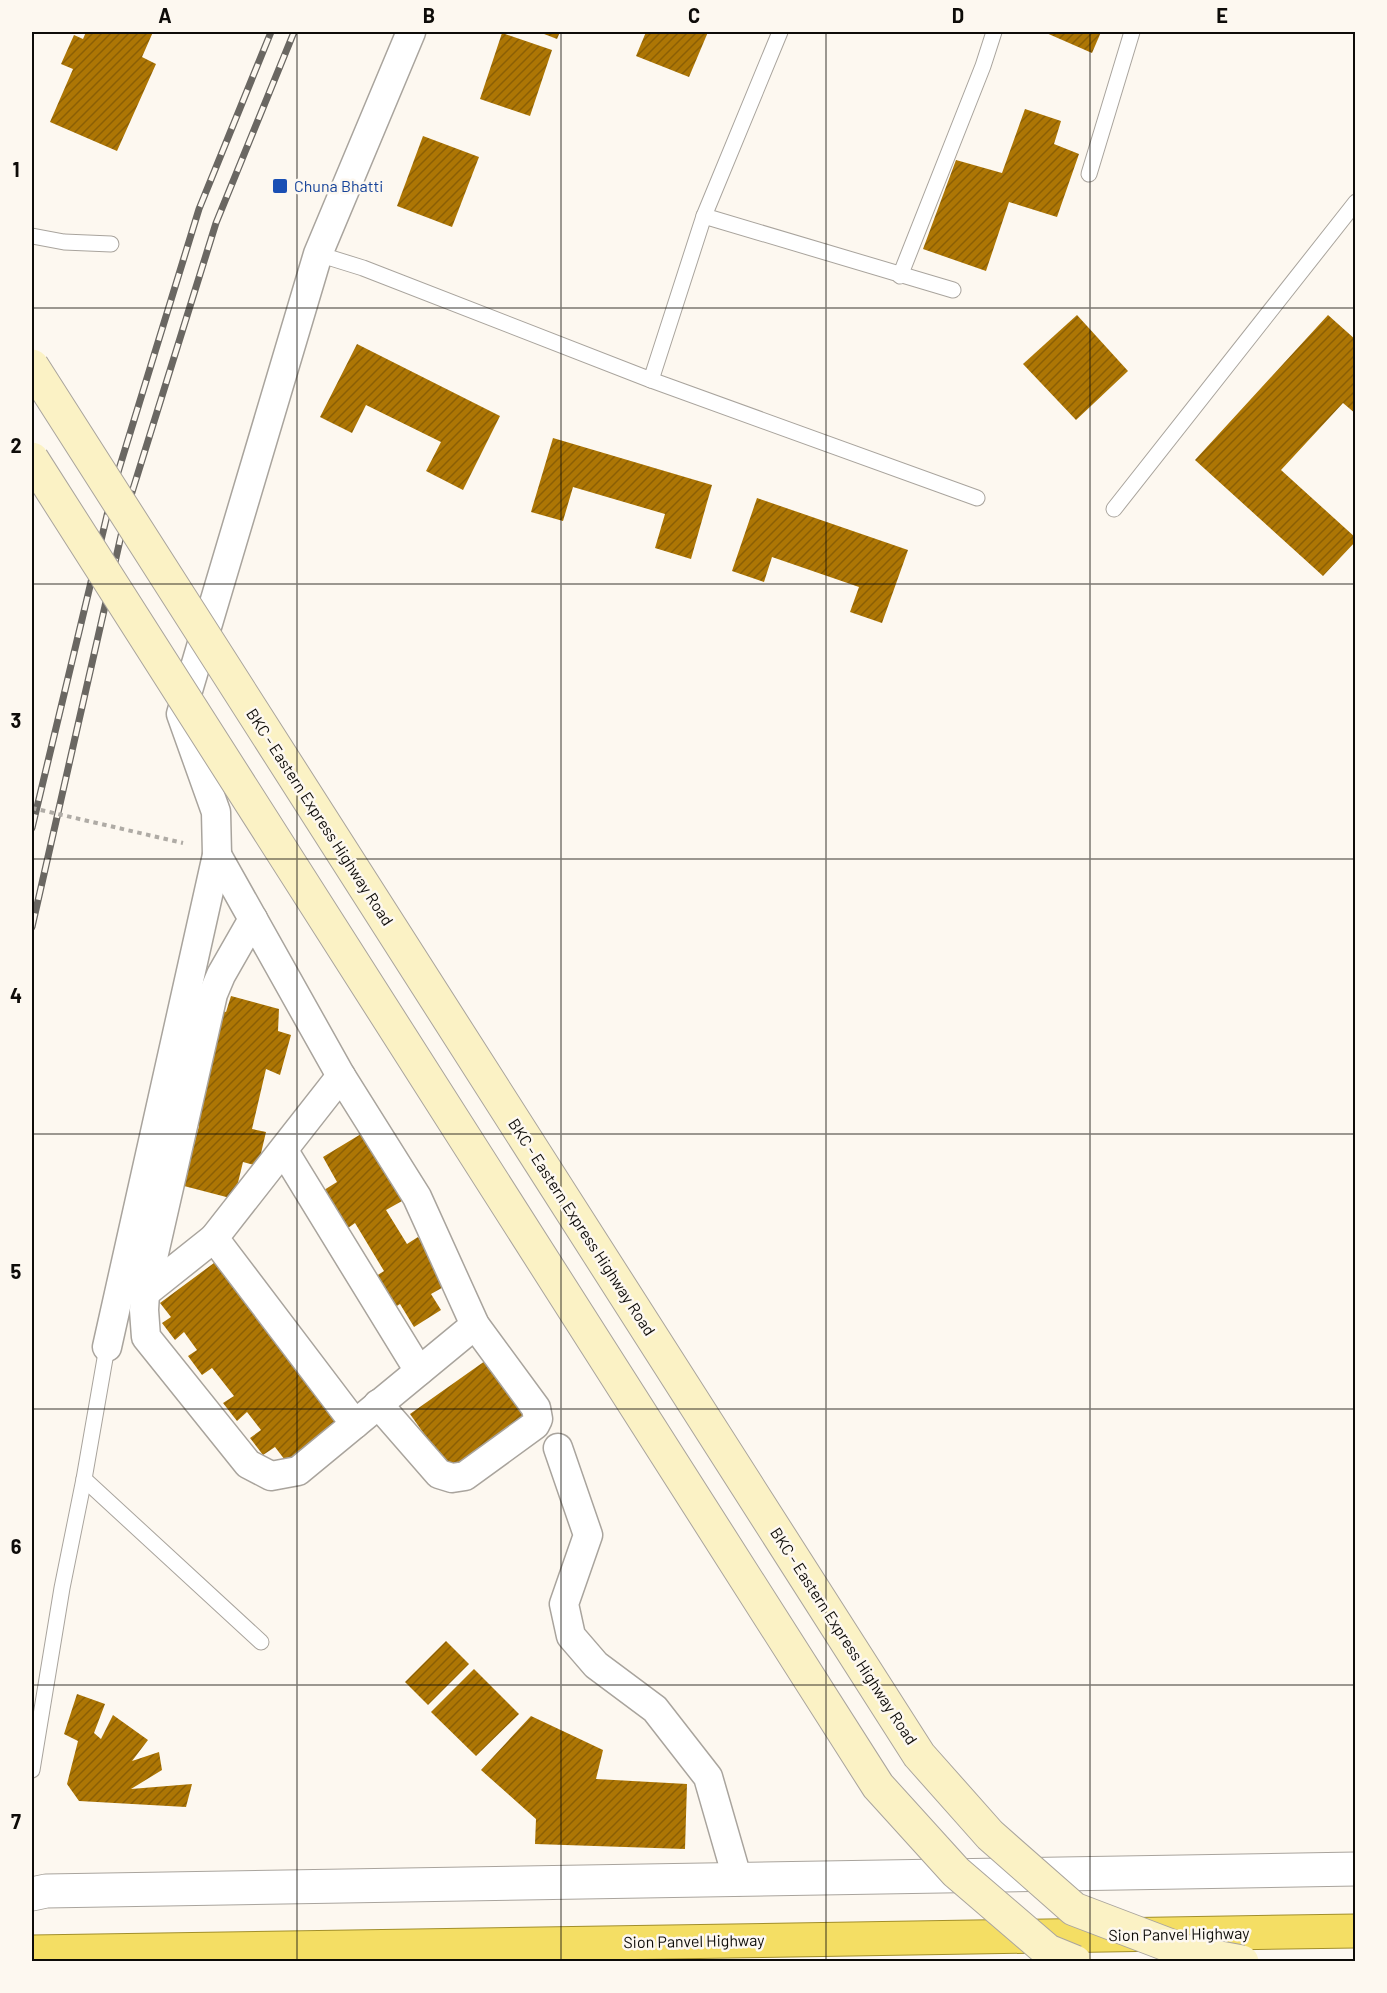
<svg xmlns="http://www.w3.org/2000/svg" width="1387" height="1993" font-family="Barlow,sans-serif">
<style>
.building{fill:url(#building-hatch)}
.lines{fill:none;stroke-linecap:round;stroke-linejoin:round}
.service-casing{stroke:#a9a49d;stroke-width:17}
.minor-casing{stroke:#a9a49d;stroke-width:31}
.tertiary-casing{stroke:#a9a49d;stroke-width:35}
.trunk-casing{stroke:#a28f2b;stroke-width:35}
.service{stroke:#fff;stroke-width:15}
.minor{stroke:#fff;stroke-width:28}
.tertiary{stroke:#fff;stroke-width:33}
.trunk{stroke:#f4de64;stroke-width:33}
.rail-casing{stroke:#6a6762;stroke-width:7}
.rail{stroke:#fdf8f0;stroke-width:4.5;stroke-dasharray:14;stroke-linecap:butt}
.secondary-bridge-casing{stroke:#a9a49d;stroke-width:35;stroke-linecap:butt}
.path-bridge{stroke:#afaba5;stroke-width:4;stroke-dasharray:4.5 4.5;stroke-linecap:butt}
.secondary-bridge{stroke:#fbf2c5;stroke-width:33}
.grid{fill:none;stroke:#0e0c09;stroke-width:1.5;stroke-opacity:0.55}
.transit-dot{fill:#1a4fb4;stroke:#fdf8f0;stroke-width:2}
.labels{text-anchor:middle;stroke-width:5;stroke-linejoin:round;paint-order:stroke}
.transit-label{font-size:16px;fill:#164399;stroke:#fdf8f0;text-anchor:start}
.street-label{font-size:16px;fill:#0e0c09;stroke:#fdf8f0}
.neatline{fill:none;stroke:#0e0c09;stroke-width:2}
.grid-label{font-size:20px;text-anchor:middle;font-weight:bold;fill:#0e0c09}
</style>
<defs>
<pattern id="building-hatch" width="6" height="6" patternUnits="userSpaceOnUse" patternTransform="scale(1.5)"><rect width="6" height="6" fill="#ad7605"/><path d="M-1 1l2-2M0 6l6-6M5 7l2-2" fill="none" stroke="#8b5f05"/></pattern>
</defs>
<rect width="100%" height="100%" fill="#fdf8f0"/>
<!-- building -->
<g class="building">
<polygon points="86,32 153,32 142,57 156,64 117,151 50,122 73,69 61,64 74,35 83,39"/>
<polygon points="539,32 560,32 557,39"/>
<polygon points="646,32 708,32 689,77 636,56"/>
<polygon points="1044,32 1101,32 1092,53"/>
<polygon points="502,33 552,50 530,116 480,99"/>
<polygon points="1025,109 1061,121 1054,144 1079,154 1057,217 1009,202 986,271 923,249 956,160 1002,173"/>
<polygon points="423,136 479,157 452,227 397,206"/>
<polygon points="1077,315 1128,371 1076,420 1023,364"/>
<polygon points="1328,315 1356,340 1356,414 1343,403 1281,470 1356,538 1356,541 1323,576 1195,460"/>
<polygon points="357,344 500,416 463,490 426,471 441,442 366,405 352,433 320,417"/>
<polygon points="553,438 712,485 691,559 655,548 665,514 573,487 563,521 531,512"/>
<polygon points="757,498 908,550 882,623 850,612 859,587 772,557 764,582 732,571"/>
<polygon points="231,996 279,1009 278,1031 291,1035 280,1075 266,1069 252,1129 266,1132 258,1166 243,1162 234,1199 184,1186 188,1172 179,1170 185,1146 193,1148 199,1126 193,1125 201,1108 211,1067 204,1065 223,1011 226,1012"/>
<polygon points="361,1134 402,1201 386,1210 407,1244 418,1237 447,1285 431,1294 441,1310 414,1327 400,1304 389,1311 370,1280 384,1271 355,1223 348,1228 324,1190 337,1182 323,1157"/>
<polygon points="218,1260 342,1423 288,1464 275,1447 263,1455 250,1438 261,1430 247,1412 237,1421 223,1403 234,1396 212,1368 202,1375 188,1356 197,1350 184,1332 175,1340 162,1323 171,1317 160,1303"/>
<polygon points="485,1361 526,1419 451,1472 410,1414"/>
<polygon points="446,1641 469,1664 428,1705 405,1682"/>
<polygon points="474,1669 519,1714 476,1756 431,1712"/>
<polygon points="77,1694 105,1704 94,1733 101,1739 113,1715 148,1740 132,1761 159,1752 162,1770 131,1789 192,1784 186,1807 79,1801 67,1784 78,1741 64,1734"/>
<polygon points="531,1716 603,1750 596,1779 687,1784 685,1849 535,1844 536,1819 481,1770"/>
</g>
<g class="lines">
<!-- service casing -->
<g class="service-casing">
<g id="service">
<polyline points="1089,174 1132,32"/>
<polyline points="704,216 953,290"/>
<polyline points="32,236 64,242 111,244"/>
<polyline points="318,254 363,268 651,380 704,216 780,32"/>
<polyline points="900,276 983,66 994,32"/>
<polyline points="651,380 977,498"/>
<polyline points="1114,509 1356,202"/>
<polyline points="84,1479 261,1642"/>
<polyline points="32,1770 62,1588 84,1479 107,1347"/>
</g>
</g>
<!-- minor casing -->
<g class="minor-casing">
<g id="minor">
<polyline points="217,855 341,1076 417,1197 475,1325 536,1408 538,1419 535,1425 465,1476 452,1478 439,1474 378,1404"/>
<polyline points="253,919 221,975 213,994 145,1293 144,1310 146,1337 248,1464 271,1476 298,1471 475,1325"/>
<polyline points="341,1076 214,1238 355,1424"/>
<polyline points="284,1151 419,1371"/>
<polyline points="145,1293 214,1238"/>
<polyline points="107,1347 217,855 216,812 181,714 318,254 411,32"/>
<polyline points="558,1448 588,1535 564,1604 571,1636 596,1665 655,1709 708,1777 738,1881"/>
</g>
</g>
<!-- tertiary casing -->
<g class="tertiary-casing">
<polyline id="tertiary" points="32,1894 46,1891 1356,1869"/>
</g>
<!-- trunk casing -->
<g class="trunk-casing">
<polyline id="trunk" points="32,1952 1356,1931"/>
</g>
<!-- service -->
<use href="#service" class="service"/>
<!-- minor -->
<use href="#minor" class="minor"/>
<!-- tertiary -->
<use href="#tertiary" class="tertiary"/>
<!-- trunk -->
<use href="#trunk" class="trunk"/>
<!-- rail casing -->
<g class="rail-casing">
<g id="rail">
<polyline points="32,828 115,482 199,209 271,32"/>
<polyline points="32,927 128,505 216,223 294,32"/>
</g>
</g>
<!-- rail -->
<use href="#rail" class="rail"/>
<!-- secondary-bridge casing -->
<g class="secondary-bridge-casing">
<g id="secondary-bridge">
<polyline points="32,366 919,1755 990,1835 1074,1909 1187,1952 1242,1962"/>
<polyline points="32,459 878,1786 956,1872 1048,1951 1075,1962"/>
</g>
</g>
<!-- path-bridge -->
<polyline class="path-bridge" points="32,808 183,843"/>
<!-- secondary-bridge -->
<use href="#secondary-bridge" class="secondary-bridge"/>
</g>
<!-- grid -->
<path class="grid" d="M297,32V1962M561,32V1962M826,32V1962M1090,32V1962M32,308H1356M32,584H1356M32,859H1356M32,1134H1356M32,1409H1356M32,1685H1356"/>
<!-- markers -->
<rect class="transit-dot" x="272" y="178" width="16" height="16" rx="3"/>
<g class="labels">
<!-- transit labels -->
<g class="transit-label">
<text x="294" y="192">Chuna Bhatti</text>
</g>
<!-- street labels -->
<g class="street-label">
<text transform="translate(320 817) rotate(57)" y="6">BKC - Eastern Express Highway Road</text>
<text transform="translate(582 1227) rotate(57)" y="6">BKC - Eastern Express Highway Road</text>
<text transform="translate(844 1636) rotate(57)" y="6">BKC - Eastern Express Highway Road</text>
<text transform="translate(1179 1934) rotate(-1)" y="6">Sion Panvel Highway</text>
<text transform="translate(694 1941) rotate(-1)" y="6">Sion Panvel Highway</text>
</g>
</g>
<!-- border -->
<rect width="1387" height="1993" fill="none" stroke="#fdf8f0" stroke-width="66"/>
<rect x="33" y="33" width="1321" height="1927" class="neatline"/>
<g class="grid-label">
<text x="165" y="23">A</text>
<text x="429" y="23">B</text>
<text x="694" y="23">C</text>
<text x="958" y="23">D</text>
<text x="1222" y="23">E</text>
<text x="16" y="177">1</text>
<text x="16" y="453">2</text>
<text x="16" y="728">3</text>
<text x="16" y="1003">4</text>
<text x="16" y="1279">5</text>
<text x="16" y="1554">6</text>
<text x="16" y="1829">7</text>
</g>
</svg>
